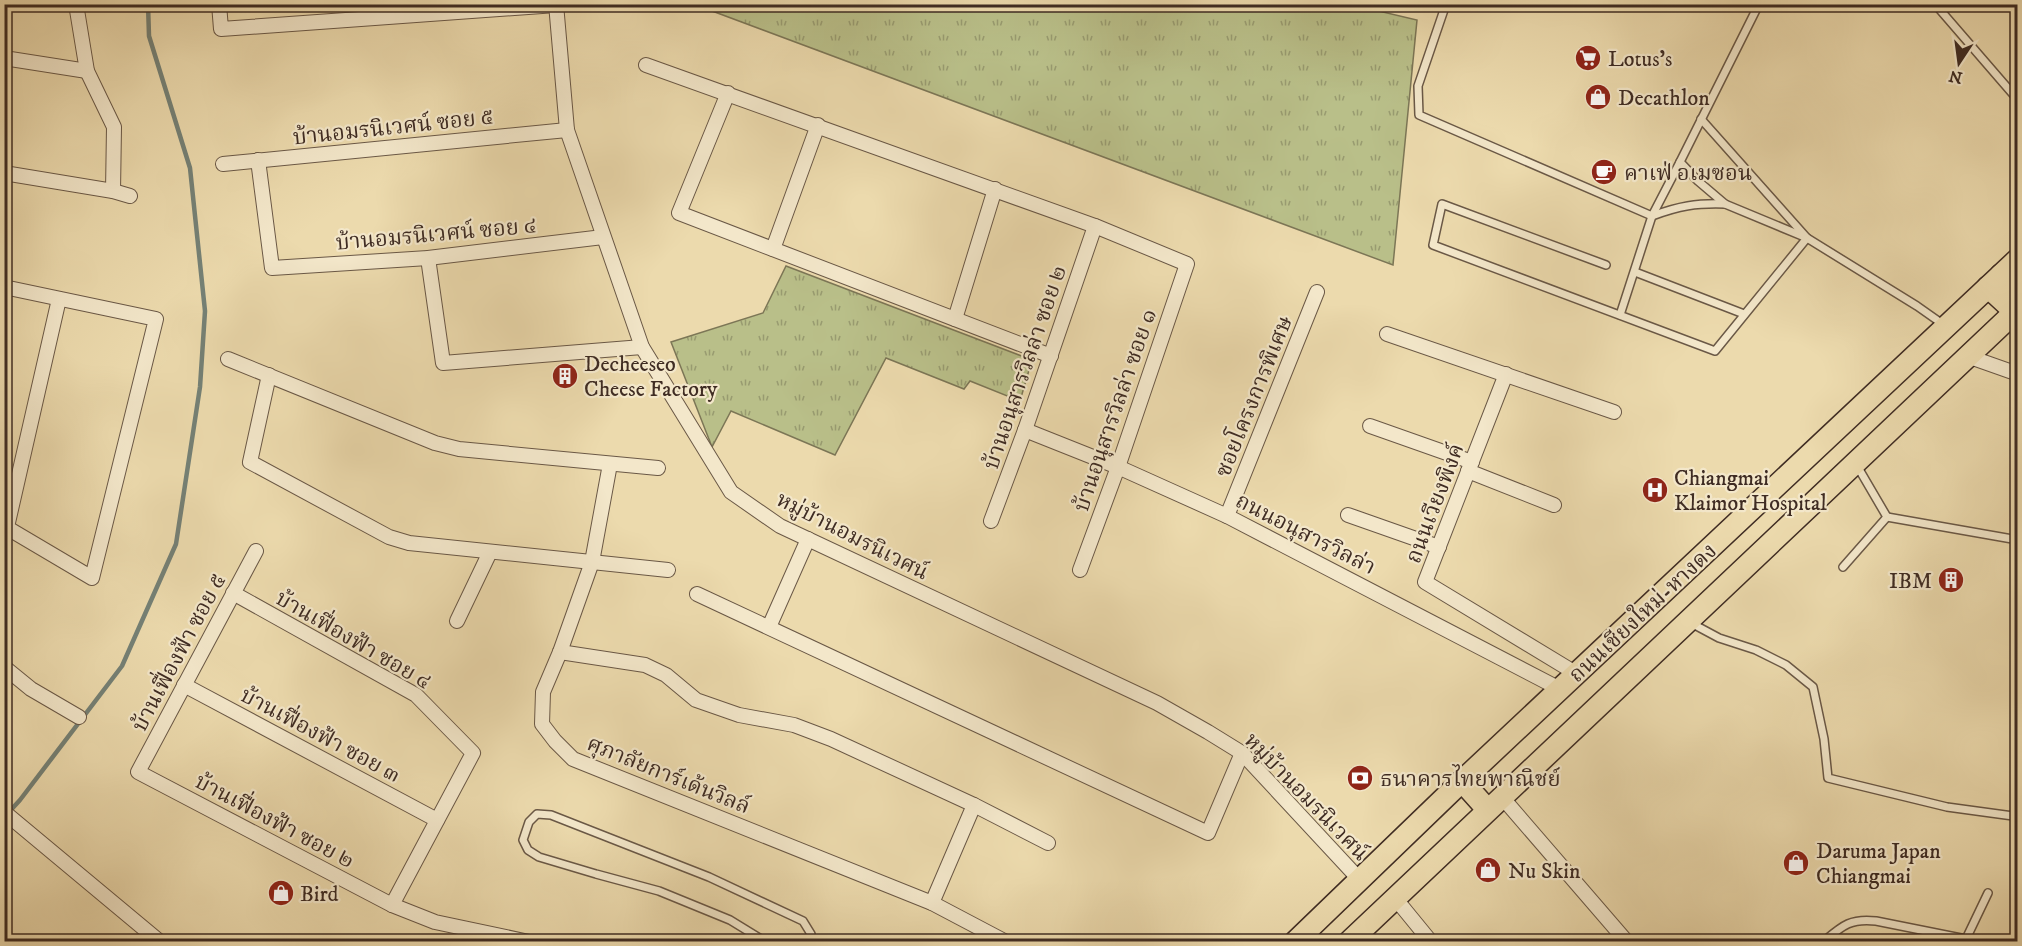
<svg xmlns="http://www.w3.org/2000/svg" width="2022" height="946" font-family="'IM FELL DW Pica','Noto Serif Thai',serif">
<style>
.grass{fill:url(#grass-tufts);stroke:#7c7656;stroke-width:1.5}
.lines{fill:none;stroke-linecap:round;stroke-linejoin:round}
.stream{stroke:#758176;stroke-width:4.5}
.service-casing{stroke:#6a5846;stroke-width:10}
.minor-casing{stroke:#6a5846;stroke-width:16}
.primary-casing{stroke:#3f2c23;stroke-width:24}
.service{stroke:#f3e7ca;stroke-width:7}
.minor{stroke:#f3e7ca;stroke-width:14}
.primary{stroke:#ecdaad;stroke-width:21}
.labels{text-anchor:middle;stroke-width:4.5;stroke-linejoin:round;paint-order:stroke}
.poi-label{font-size:22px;fill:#3f2c23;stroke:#f3e7ca;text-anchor:start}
.street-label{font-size:22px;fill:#3f2c23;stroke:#f3e7ca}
</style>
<defs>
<pattern id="grass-tufts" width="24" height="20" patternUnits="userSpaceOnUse" patternTransform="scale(1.5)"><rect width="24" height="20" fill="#b9bf89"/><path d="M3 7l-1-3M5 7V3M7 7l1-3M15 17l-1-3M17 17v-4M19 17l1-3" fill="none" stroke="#989b70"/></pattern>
</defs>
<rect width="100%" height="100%" fill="#ecdaad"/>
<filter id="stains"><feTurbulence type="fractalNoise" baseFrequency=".00333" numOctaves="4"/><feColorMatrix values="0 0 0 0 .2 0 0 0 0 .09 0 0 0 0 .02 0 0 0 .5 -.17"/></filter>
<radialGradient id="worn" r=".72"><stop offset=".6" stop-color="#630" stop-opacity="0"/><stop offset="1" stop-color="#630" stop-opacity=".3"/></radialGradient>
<!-- grass -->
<g class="grass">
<polygon points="1349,4 1417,20 1393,265 696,5"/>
<polygon points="786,266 1032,360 1020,401 970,381 964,389 886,358 835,455 731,411 712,447 671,342 763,313"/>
</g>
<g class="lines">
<!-- stream -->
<polyline class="stream" points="9,812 20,800 122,666 176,544 200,387 205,311 190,168 149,36 148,4"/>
<!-- service casing -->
<g class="service-casing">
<g id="service">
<path d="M1446,4L1418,86L1419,115L1652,216C1679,206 1696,203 1725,204"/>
<polyline points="1759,4 1680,162 1698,181 1725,204 1807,238 1917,306 1944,325"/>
<polyline points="1935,4 2018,100"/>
<polyline points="1606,265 1442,204 1433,245 1715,351 1807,238 1701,119"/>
<polyline points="1635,272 1744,314"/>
<polyline points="1620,315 1652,216 1680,162"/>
<polyline points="1887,517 2018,540"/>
<polyline points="1843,567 1887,517 1856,464"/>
<polyline points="1691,623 1719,638 1756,650 1786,665 1813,687 1824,739 1828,778 1947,807 2013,816 2018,802"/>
<polyline points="766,942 730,920 659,891 596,874 539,857 528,850 523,840 529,822 537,814 551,815 709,877 803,921 811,934 811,942"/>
<path d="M1823,942C1842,926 1850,918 1876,921L1966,939L1988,893"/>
</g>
</g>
<!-- minor casing -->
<g class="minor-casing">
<g id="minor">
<polyline points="76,4 87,71 114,127 113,191"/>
<polyline points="219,4 221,29 556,5"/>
<polyline points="556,4 567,130 642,347 731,492 780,526 1157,703 1208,732 1242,753 1359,879"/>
<polyline points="4,58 87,71"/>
<polyline points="646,65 1095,226 1187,264 1118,467 1080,570"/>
<polyline points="728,93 679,213 1051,356"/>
<polyline points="258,160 272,268 428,258 603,237"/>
<polyline points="223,164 567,130"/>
<polyline points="4,173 113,191 130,196"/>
<polyline points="773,249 818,125"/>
<polyline points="428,258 443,363 642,347"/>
<polyline points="4,287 156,319 92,578 4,526"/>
<polyline points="955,319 995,189"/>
<polyline points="1387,334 1614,412"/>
<polyline points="1967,356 2018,374"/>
<polyline points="228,359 435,443 459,449 658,468"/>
<polyline points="1506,374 1425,582 1577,674"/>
<polyline points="269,375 250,462 389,537 409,543 668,570"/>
<polyline points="1370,426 1472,462"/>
<polyline points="1025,430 1118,467 1227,516 1560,689"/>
<polyline points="610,464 592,562 560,652 543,692 542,724 555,741 573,759 932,903 1006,942"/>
<polyline points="1468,471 1554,505"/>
<polyline points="1348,515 1439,547"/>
<polyline points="1227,516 1317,292"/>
<polyline points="991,521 1025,430 1095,226"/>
<polyline points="7,527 59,299"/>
<polyline points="256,551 138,772 392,905 435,922 529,942"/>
<polyline points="233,593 416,695 473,753 392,905"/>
<polyline points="697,594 1208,833 1242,753"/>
<polyline points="457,621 490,552"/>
<polyline points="769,627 808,539"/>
<polyline points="560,652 645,665 666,675 696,700 739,715 794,725 831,739 974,805 1048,843"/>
<polyline points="4,667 31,689 79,717"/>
<polyline points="184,685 437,820"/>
<polyline points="1501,796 1627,942"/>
<polyline points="4,812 160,942"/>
<polyline points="1395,898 1431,942"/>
<polyline points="932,903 974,805"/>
</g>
</g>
<!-- primary casing -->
<g class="primary-casing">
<g id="primary">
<polyline points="2001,275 2018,289"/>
<polyline points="1988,287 2014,311"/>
<polyline points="1462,781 1487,809"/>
<polyline points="1295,942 1462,781 2018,259"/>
<polyline points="1349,942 2018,309"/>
</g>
</g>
<!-- service -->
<use href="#service" class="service"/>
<!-- minor -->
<use href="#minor" class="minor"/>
<!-- primary -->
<use href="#primary" class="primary"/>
</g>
<!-- icons -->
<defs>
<g id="supermarket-disc" transform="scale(1.35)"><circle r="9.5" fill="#8f2418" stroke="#f3e7ca"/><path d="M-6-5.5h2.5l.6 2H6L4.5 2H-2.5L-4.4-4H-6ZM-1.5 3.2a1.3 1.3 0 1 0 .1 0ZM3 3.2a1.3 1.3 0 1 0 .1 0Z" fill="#fff"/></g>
<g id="shop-disc" transform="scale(1.35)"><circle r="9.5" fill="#8f2418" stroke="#f3e7ca"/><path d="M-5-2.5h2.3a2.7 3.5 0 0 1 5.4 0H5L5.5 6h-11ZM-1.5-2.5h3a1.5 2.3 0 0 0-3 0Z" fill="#fff"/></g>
<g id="cafe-disc" transform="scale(1.35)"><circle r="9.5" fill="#8f2418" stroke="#f3e7ca"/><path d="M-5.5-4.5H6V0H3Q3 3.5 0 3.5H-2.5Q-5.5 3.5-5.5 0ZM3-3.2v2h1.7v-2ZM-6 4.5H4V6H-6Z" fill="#fff"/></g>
<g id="building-disc" transform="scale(1.35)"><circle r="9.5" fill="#8f2418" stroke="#f3e7ca"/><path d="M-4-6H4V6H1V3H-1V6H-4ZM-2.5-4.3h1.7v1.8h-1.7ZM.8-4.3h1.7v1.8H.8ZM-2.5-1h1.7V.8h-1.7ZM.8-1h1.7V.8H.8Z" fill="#fff"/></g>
<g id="hospital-disc" transform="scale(1.35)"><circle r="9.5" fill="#8f2418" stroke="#f3e7ca"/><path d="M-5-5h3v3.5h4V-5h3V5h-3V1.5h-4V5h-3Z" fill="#fff"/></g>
<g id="bank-disc" transform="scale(1.35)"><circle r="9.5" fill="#8f2418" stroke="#f3e7ca"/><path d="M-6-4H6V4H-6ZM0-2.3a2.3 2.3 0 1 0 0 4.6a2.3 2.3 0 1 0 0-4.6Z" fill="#fff"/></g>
</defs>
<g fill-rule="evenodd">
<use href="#supermarket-disc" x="1588" y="58"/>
<use href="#shop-disc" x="1598" y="97"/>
<use href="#cafe-disc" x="1604" y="172"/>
<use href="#building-disc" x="565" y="376"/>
<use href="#hospital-disc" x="1655" y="490"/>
<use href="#building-disc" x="1951" y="580"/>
<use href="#bank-disc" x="1360" y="778"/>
<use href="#shop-disc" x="1796" y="863"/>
<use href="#shop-disc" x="1488" y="870"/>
<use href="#shop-disc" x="281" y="893"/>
</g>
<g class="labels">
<!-- poi labels -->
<g class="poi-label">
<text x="1608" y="66">Lotus's</text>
<text x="1618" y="105">Decathlon</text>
<text x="1624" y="180">คาเฟ่ อเมซอน</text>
<text x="584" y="371">Decheeseo<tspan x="584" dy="25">Cheese Factory</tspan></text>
<text x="1674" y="485">Chiangmai<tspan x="1674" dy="25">Klaimor Hospital</tspan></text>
<text x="1932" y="588" text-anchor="end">IBM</text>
<text x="1380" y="786">ธนาคารไทยพาณิชย์</text>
<text x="1816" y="858">Daruma Japan<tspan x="1816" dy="25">Chiangmai</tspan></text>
<text x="1508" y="878">Nu Skin</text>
<text x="300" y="901">Bird</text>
</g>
<!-- street labels -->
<g class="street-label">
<text transform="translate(393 126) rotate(-6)" y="8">บ้านอมรนิเวศน์ ซอย ๕</text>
<text transform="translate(436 233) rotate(-5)" y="8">บ้านอมรนิเวศน์ ซอย ๔</text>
<text transform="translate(1024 367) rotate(-71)" y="8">บ้านอนุสารวิลล่า ซอย ๒</text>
<text transform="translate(1253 396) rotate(-68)" y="8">ซอยโครงการพิเศษ</text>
<text transform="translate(1114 410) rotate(-71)" y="8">บ้านอนุสารวิลล่า ซอย ๑</text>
<text transform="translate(1434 503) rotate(-69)" y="8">ถนนเวียงพิงค์</text>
<text transform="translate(1306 533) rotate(27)" y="8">ถนนอนุสารวิลล่า</text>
<text transform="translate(853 535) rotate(27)" y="8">หมู่บ้านอมรนิเวศน์</text>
<text transform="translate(1642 612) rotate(-43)" y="8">ถนนเชียงใหม่-หางดง</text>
<text transform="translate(354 639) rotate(30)" y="8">บ้านเฟื่องฟ้า ซอย ๔</text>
<text transform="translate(178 652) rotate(-62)" y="8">บ้านเฟื่องฟ้า ซอย ๕</text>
<text transform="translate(321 734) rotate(28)" y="8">บ้านเฟื่องฟ้า ซอย ๓</text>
<text transform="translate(669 774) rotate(22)" y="8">ศุภาลัยการ์เด้นวิลล์</text>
<text transform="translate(1307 796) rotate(46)" y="8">หมู่บ้านอมรนิเวศน์</text>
<text transform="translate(275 820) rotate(28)" y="8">บ้านเฟื่องฟ้า ซอย ๒</text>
</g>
</g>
<!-- margin -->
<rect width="2022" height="946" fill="none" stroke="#ecdaad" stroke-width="24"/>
<rect x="6" y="6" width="2010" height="934" fill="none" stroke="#3f2c23" stroke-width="3"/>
<rect x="12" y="12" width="1998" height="922" fill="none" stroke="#3f2c23" stroke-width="1.5"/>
<!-- north arrow -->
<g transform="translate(1959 63) rotate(193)" stroke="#f3e7ca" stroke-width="4.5" paint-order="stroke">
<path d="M0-4.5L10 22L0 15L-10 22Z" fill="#3f2c23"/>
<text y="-9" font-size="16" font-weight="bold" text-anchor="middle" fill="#3f2c23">N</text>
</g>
<rect width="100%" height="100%" filter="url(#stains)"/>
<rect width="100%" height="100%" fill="url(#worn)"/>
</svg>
